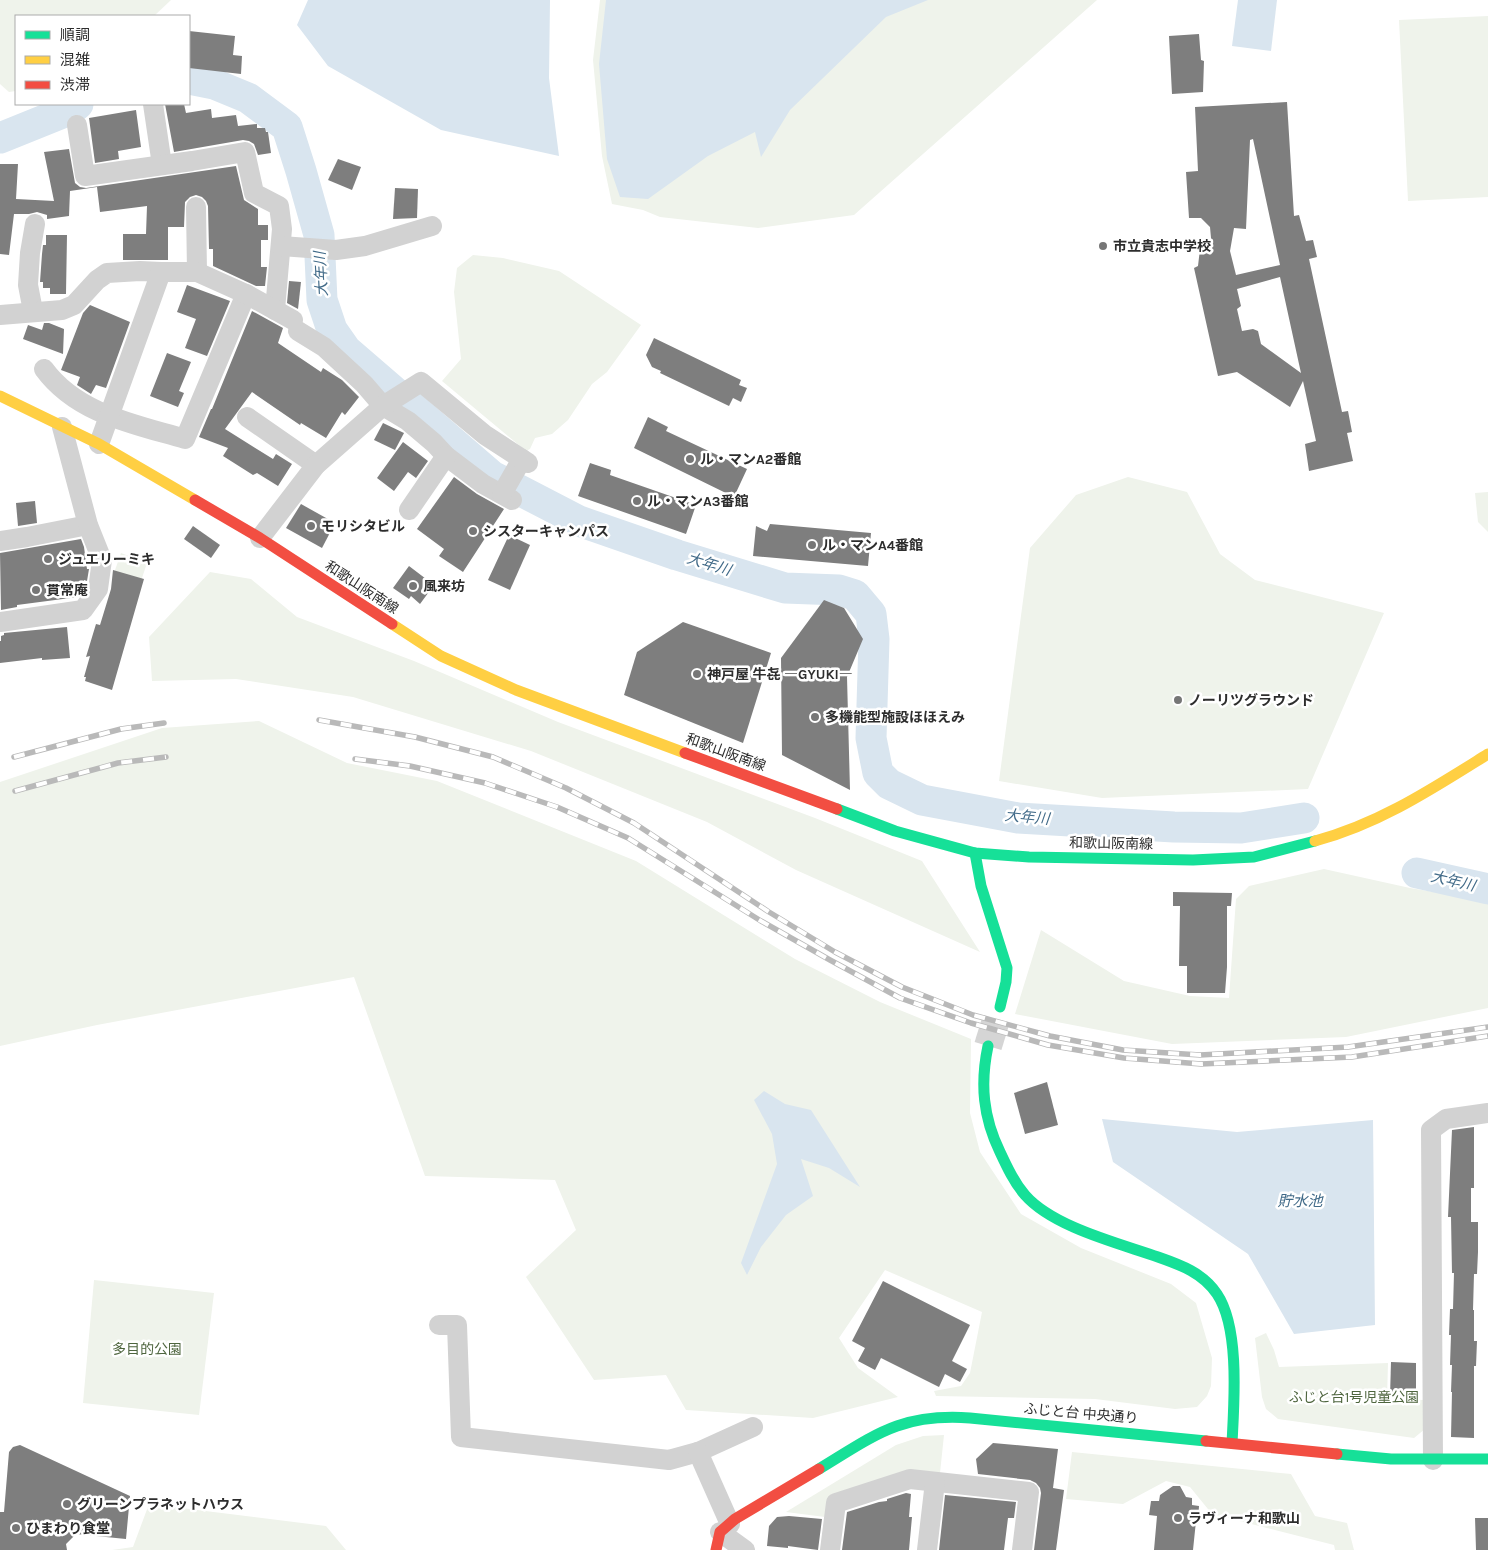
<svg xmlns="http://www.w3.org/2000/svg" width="1488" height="1550" font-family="Karla,'Noto Sans JP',sans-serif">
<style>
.green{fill:#eff3eb}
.water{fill:#d9e5ef}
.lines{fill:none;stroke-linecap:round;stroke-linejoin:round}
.river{stroke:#d9e5ef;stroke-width:31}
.building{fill:#7e7e7e;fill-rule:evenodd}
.secondary-tunnel{stroke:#d5d5d5;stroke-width:28;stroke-dasharray:28 14;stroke-linecap:butt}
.street{stroke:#d2d2d2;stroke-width:20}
.fast{stroke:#16e098;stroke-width:11}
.slow{stroke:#ffcf43;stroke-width:11}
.jam{stroke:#f24e42;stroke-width:11}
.rail-casing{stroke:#b9b9b9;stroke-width:5.5}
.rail{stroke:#fff;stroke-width:4;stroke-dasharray:11;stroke-linecap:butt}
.poi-dot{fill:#767676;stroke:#fff;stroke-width:2}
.labels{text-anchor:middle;stroke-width:5;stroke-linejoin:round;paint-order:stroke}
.poi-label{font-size:14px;font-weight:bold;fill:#2d2d2d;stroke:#fff;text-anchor:start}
.street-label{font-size:14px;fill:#2d2d2d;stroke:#fff}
.park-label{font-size:14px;fill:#4e653e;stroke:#fff}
.water-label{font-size:15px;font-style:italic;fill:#416a88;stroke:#fff}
</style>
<rect width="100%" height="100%" fill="#fff"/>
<!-- green -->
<g class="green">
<polygon points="0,0 171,0 154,16 16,16 16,91 9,92 0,84"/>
<polygon points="600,0 1097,0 854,215 758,228 660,217 643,210 612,204 602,156 593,60"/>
<polygon points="1488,16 1488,197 1408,201 1399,20"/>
<polygon points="473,255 503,258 559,271 641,325 607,372 592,384 568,420 552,434 535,438 530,449 526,451 442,381 461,359 454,292 457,268"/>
<polygon points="1128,477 1187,492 1220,554 1255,580 1384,613 1308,789 1102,798 999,781 1030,548 1076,495"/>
<polygon points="1488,492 1488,532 1478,522 1475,493"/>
<polygon points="121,553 147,563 141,581 114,573"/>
<polygon points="210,572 251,579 297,617 414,661 558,722 815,818 922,861 980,952 796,870 707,822 531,751 353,697 236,679 152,681 149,637"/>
<polygon points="259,721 347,763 437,781 636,861 795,959 880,1002 971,1039 970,1113 980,1152 1021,1214 1081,1248 1171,1284 1196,1303 1212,1358 1211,1386 1207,1396 1197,1407 1175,1409 1095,1399 936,1396 934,1391 961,1386 970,1373 982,1312 885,1270 839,1338 858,1368 898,1397 813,1418 686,1410 666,1375 594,1380 526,1277 576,1230 555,1180 425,1176 354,977 97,1025 0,1046 0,782 162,728"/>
<polygon points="1324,869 1410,888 1488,901 1488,1008 1346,1037 1172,1044 1015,1014 1041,930 1124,981 1190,996 1229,998 1236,899 1249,886"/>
<polygon points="94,1280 214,1293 199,1415 83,1403"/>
<polygon points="1266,1333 1274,1350 1279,1367 1388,1363 1387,1399 1424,1400 1425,1429 1414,1438 1278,1419 1266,1409 1262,1397 1255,1338"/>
<polygon points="944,1435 940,1473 911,1470 828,1498 825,1517 786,1512 896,1445 923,1436"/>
<polygon points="1072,1452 1291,1474 1315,1516 1347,1523 1354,1550 1335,1550 1334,1545 1212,1514 1190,1487 1166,1481 1123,1504 1066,1499"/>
<polygon points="149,1504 326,1526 346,1550 112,1550 133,1547"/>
</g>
<!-- water -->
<g class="water">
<polygon points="308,0 550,0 549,78 559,156 441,130 328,66 297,25"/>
<polygon points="606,0 928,0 886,17 790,110 761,157 755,132 708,156 648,199 620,197 607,159 599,64"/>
<polygon points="1238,0 1277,0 1271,51 1232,46"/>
<polygon points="764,1091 785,1104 811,1110 860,1187 829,1168 801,1159 813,1196 786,1215 761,1247 747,1275 741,1263 777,1164 772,1134 754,1100"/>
<polygon points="1102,1119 1237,1132 1373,1120 1375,1325 1294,1334 1248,1254 1113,1162"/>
</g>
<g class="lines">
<!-- river -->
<g class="river">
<polyline points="189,79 214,84 248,98 287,127 301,171 319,235 322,300 332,330 346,350 492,476 579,521 677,555 785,588 839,590 855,595 871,614 874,639 871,738 878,773 889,784 922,800 1018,818 1174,827 1241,828 1304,818"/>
<polyline points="0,138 72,109 78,104"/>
<polyline points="1417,873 1488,889"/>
</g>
</g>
<!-- building -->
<g class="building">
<polygon points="189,31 235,36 233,55 242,56 241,74 189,68"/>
<polygon points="1199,34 1201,60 1204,61 1203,92 1172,94 1169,36"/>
<path d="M1287,102L1294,216L1299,215L1306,241L1313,240L1317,257L1309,259L1342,412L1348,411L1352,432L1347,433L1353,461L1309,471L1305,444L1316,441L1303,381L1290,407L1237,372L1218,376L1194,268L1198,266L1200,249H1212L1210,227L1201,218H1189L1186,172L1198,171L1195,107ZM1253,139L1280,265L1236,275L1230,251L1234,228L1246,229L1250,140ZM1280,277L1299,364L1301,373L1261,344L1258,331L1253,329L1242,331L1237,309L1241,306L1237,289Z"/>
<polygon points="165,104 184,104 186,113 211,109 212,118 236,115 238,126 257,124 257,128 265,128 266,132 268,132 271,153 258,155 254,144 249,141 243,140 174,152"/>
<polygon points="136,110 141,147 118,151 119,159 95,163 89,118"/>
<polygon points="69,149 75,183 80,187 86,188 236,166 244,200 258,209 258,225 268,225 268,240 261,240 261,267 267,267 265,286 256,286 213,266 213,249 209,249 208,206 206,201 202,197 196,195 190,197 185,202 184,227 168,227 168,260 123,260 123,234 146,234 147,206 100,212 97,187 70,191 69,216 47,219 47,215 37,212 29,214 14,214 9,255 0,254 0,164 18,164 16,199 54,201 44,152"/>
<polygon points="338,159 361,167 352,190 328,180"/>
<polygon points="395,188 418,189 417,218 393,219"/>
<polygon points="46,235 67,235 66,294 50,294 50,288 43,288 43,282 40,282 42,254 43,245 46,245"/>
<polygon points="289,281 301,282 298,309 287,303"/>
<polygon points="187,285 230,301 207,356 185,348 196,319 177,312"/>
<polygon points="90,305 130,322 106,388 96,385 91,394 77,385 80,377 61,370 83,313"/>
<polygon points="252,311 283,328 278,343 321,372 323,368 342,380 359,397 345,415 342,412 326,438 301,423 300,425 252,392 225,429 273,459 276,454 292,464 278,486 257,473 253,475 223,456 228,448 199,437 211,409 212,409"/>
<polygon points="44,323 49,323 64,329 63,354 23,339 28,325 42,330"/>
<polygon points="654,338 741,380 739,385 747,388 741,402 733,398 729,406 660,373 661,371 652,367 646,355"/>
<polygon points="167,353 191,362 179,391 184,393 178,407 150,396"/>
<polygon points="648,417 668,427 666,431 747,469 734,497 634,448"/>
<polygon points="383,423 404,433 395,450 374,440"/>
<polygon points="403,442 428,461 416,478 408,472 394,491 377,478"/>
<polygon points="590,463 611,470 610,475 696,505 686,534 578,496"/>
<polygon points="454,477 477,494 504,509 463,572 439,556 444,549 417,529"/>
<polygon points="35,501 37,523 18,526 16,503"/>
<polygon points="301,504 335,523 322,548 286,528"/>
<polygon points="770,524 871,533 868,566 753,556 756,526 767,531"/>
<polygon points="193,526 220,545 211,558 184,539"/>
<polygon points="509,535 530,545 510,590 488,580"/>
<polygon points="81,539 84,547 87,569 89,569 87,581 84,580 81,593 78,597 17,605 17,607 1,610 0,553"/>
<polygon points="409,566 434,585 420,604 411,596 409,599 393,588"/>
<polygon points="113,570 144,579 112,690 85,681 86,677 84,677 90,656 86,657 96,624 100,625 111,589"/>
<polygon points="824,600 844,608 863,639 847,677 850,790 782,755 781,658"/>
<polygon points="683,622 771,653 743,743 624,695 637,652"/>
<polygon points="67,627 70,658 42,660 42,658 0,663 0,641 1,641 1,636 4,635 4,633"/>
<polygon points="1173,892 1232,893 1231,906 1227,906 1227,967 1225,993 1187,993 1187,966 1179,966 1180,906 1173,906"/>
<polygon points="1047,1082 1058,1125 1025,1134 1014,1093"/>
<polygon points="1474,1127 1474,1188 1471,1188 1471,1222 1478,1222 1478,1252 1477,1274 1474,1274 1473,1310 1474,1310 1474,1341 1477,1341 1476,1366 1474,1366 1474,1438 1451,1437 1452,1392 1451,1392 1452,1365 1450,1365 1451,1335 1449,1335 1450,1309 1453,1309 1454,1273 1452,1273 1451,1217 1448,1217 1452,1130"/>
<polygon points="883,1281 970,1325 952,1361 967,1369 960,1382 945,1374 939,1387 881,1358 875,1370 858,1361 865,1348 852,1341"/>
<polygon points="1391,1362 1416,1363 1416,1398 1390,1397"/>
<polygon points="993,1443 1058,1449 1053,1488 1064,1490 1056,1550 1034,1550 1041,1493 1040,1488 1036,1483 1030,1480 978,1474 976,1459"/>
<polygon points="20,1445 130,1496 126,1539 76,1534 66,1544 67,1550 0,1550 0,1512 4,1512 9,1452 13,1447"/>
<polygon points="1173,1486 1180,1486 1186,1497 1192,1498 1192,1505 1199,1506 1198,1521 1196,1521 1193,1550 1154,1550 1157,1516 1149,1515 1151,1501 1159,1501 1160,1495"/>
<polygon points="906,1493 911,1494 909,1517 912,1517 909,1550 842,1550 847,1512 879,1502 887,1501 887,1499"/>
<polygon points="945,1495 1016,1502 1014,1518 1008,1518 1004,1550 939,1550"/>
<polygon points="789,1516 822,1519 818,1550 788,1546 788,1548 767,1546 769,1526 777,1517"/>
<polygon points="1475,1518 1488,1518 1488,1550 1476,1550"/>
</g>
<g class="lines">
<!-- secondary-tunnel -->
<polyline class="secondary-tunnel" points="988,1046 1000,1007"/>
<!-- street -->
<g class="street">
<polyline points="153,104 162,165"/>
<polyline points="77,125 85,176 192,161 245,152 254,193 279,206 282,229 275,310"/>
<polyline points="196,207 197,272"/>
<polyline points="281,246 336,250 365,246 432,226"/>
<polyline points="33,311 28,285 30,253 35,224"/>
<polyline points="0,315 62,310 74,305 97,280 107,273 140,271 161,272"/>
<polyline points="298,331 324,347 364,384 383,406 408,421 434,443 446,456 483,484 512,500"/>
<path d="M44,369C77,414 134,424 185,439L246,294"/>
<polyline points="247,417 316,465"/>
<polyline points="99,444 161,272 197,272 246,294 293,320"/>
<polyline points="502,494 522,459"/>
<polyline points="409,510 446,456"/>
<polyline points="260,538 316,465 383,406 421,382 485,435 528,463"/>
<polyline points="0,541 27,537 88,525"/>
<polyline points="0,622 83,610 98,589 102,560 88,525 62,427"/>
<polyline points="439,1325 457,1325 461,1437 669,1460 698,1452 753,1427"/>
<polyline points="698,1452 730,1524"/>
<polyline points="1433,1460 1431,1130 1446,1119 1488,1113"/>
<polyline points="720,1532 745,1550"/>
<polyline points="830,1550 836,1503 910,1479 1029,1492 1022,1550"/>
<polyline points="927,1550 935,1482"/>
</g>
<!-- fast -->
<g class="fast">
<polyline points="837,809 895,831 975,853 1029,857 1193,860 1254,857 1315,841"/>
<polyline points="975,853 981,886 1007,968 1006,982 1000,1007"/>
<path d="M988,1046C980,1084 983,1117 1000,1152C1007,1167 1014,1182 1025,1195C1053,1227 1118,1243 1158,1257C1181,1265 1203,1273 1217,1294C1240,1328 1234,1403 1232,1443"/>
<polyline points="1337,1454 1391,1459 1488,1459"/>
<path d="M819,1469C875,1435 901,1413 970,1418L1206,1441"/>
</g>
<!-- slow -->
<g class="slow">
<polyline points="0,396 99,444 195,500"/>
<polyline points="392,624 441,656 516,690 685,753"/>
<path d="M1315,841C1379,824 1432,789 1488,754"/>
</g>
<!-- jam -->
<g class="jam">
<polyline points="195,500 260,538 392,624"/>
<polyline points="685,753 837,809"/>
<polyline points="1206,1441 1337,1454"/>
<polyline points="716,1550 720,1532 735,1519 819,1469"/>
</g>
<!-- rail casing -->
<g class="rail-casing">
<g id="rail">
<polyline points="319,720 415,737 493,757 566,788 634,823 769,912 835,952 902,987 973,1015 1050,1036 1123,1050 1200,1055 1348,1047 1488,1027"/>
<polyline points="14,757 121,729 164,723"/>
<polyline points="355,759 410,766 485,783 557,807 628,838 761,921 830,960 900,998 971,1023 1048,1045 1124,1058 1201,1064 1352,1057 1488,1036"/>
<polyline points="15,791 118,763 166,757"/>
</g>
</g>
<!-- rail -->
<use href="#rail" class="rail"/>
</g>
<!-- markers -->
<g class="poi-dot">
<circle cx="1103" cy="246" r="5"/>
<circle cx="690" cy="459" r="5"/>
<circle cx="637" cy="501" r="5"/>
<circle cx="311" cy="526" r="5"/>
<circle cx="473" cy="531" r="5"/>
<circle cx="812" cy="545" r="5"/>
<circle cx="48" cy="559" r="5"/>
<circle cx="413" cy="586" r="5"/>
<circle cx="36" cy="590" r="5"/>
<circle cx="697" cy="674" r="5"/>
<circle cx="1178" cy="700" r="5"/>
<circle cx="815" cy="717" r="5"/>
<circle cx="67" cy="1504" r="5"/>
<circle cx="1178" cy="1518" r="5"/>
<circle cx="16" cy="1528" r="5"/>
</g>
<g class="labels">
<!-- poi labels -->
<g class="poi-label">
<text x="1113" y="251">市立貴志中学校</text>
<text x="700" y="464">ル・マンA2番館</text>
<text x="647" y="506">ル・マンA3番館</text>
<text x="321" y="531">モリシタビル</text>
<text x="483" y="536">シスターキャンパス</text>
<text x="822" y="550">ル・マンA4番館</text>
<text x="58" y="564">ジュエリーミキ</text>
<text x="423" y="591">風来坊</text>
<text x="46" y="595">貫常庵</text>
<text x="707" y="679">神戸屋 牛㐂 ―GYUKI―</text>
<text x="1188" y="705">ノーリツグラウンド</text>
<text x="825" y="722">多機能型施設ほほえみ</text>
<text x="77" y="1509">グリーンプラネットハウス</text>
<text x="1188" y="1523">ラヴィーナ和歌山</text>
<text x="26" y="1533">ひまわり食堂</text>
</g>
<!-- street labels -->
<g class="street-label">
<text transform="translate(362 587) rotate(33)" y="5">和歌山阪南線</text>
<text transform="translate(726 752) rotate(20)" y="5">和歌山阪南線</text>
<text transform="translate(1111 843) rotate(1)" y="5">和歌山阪南線</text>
<text transform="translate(1081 1413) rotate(5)" y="5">ふじと台 中央通り</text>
</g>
<!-- park labels -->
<g class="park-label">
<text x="147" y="1354">多目的公園</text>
<text x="1354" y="1402">ふじと台1号児童公園</text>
</g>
<!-- water labels -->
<g class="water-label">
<text transform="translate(321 274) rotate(-93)" y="5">大年川</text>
<text transform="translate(709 564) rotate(17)" y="5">大年川</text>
<text transform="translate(1027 817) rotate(5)" y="5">大年川</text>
<text transform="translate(1453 881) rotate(13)" y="5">大年川</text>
<text x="1300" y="1206">貯水池</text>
</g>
</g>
<!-- legend -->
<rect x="15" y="15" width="175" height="90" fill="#ffffff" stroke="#ababab"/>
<rect x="25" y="31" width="25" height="8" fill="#16e098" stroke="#ababab"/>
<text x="60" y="40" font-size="15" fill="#2d2d2d">順調</text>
<rect x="25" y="56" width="25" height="8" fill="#ffcf43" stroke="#ababab"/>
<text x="60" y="65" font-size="15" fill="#2d2d2d">混雑</text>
<rect x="25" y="81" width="25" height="8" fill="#f24e42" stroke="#ababab"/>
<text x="60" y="90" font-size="15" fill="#2d2d2d">渋滞</text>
</svg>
